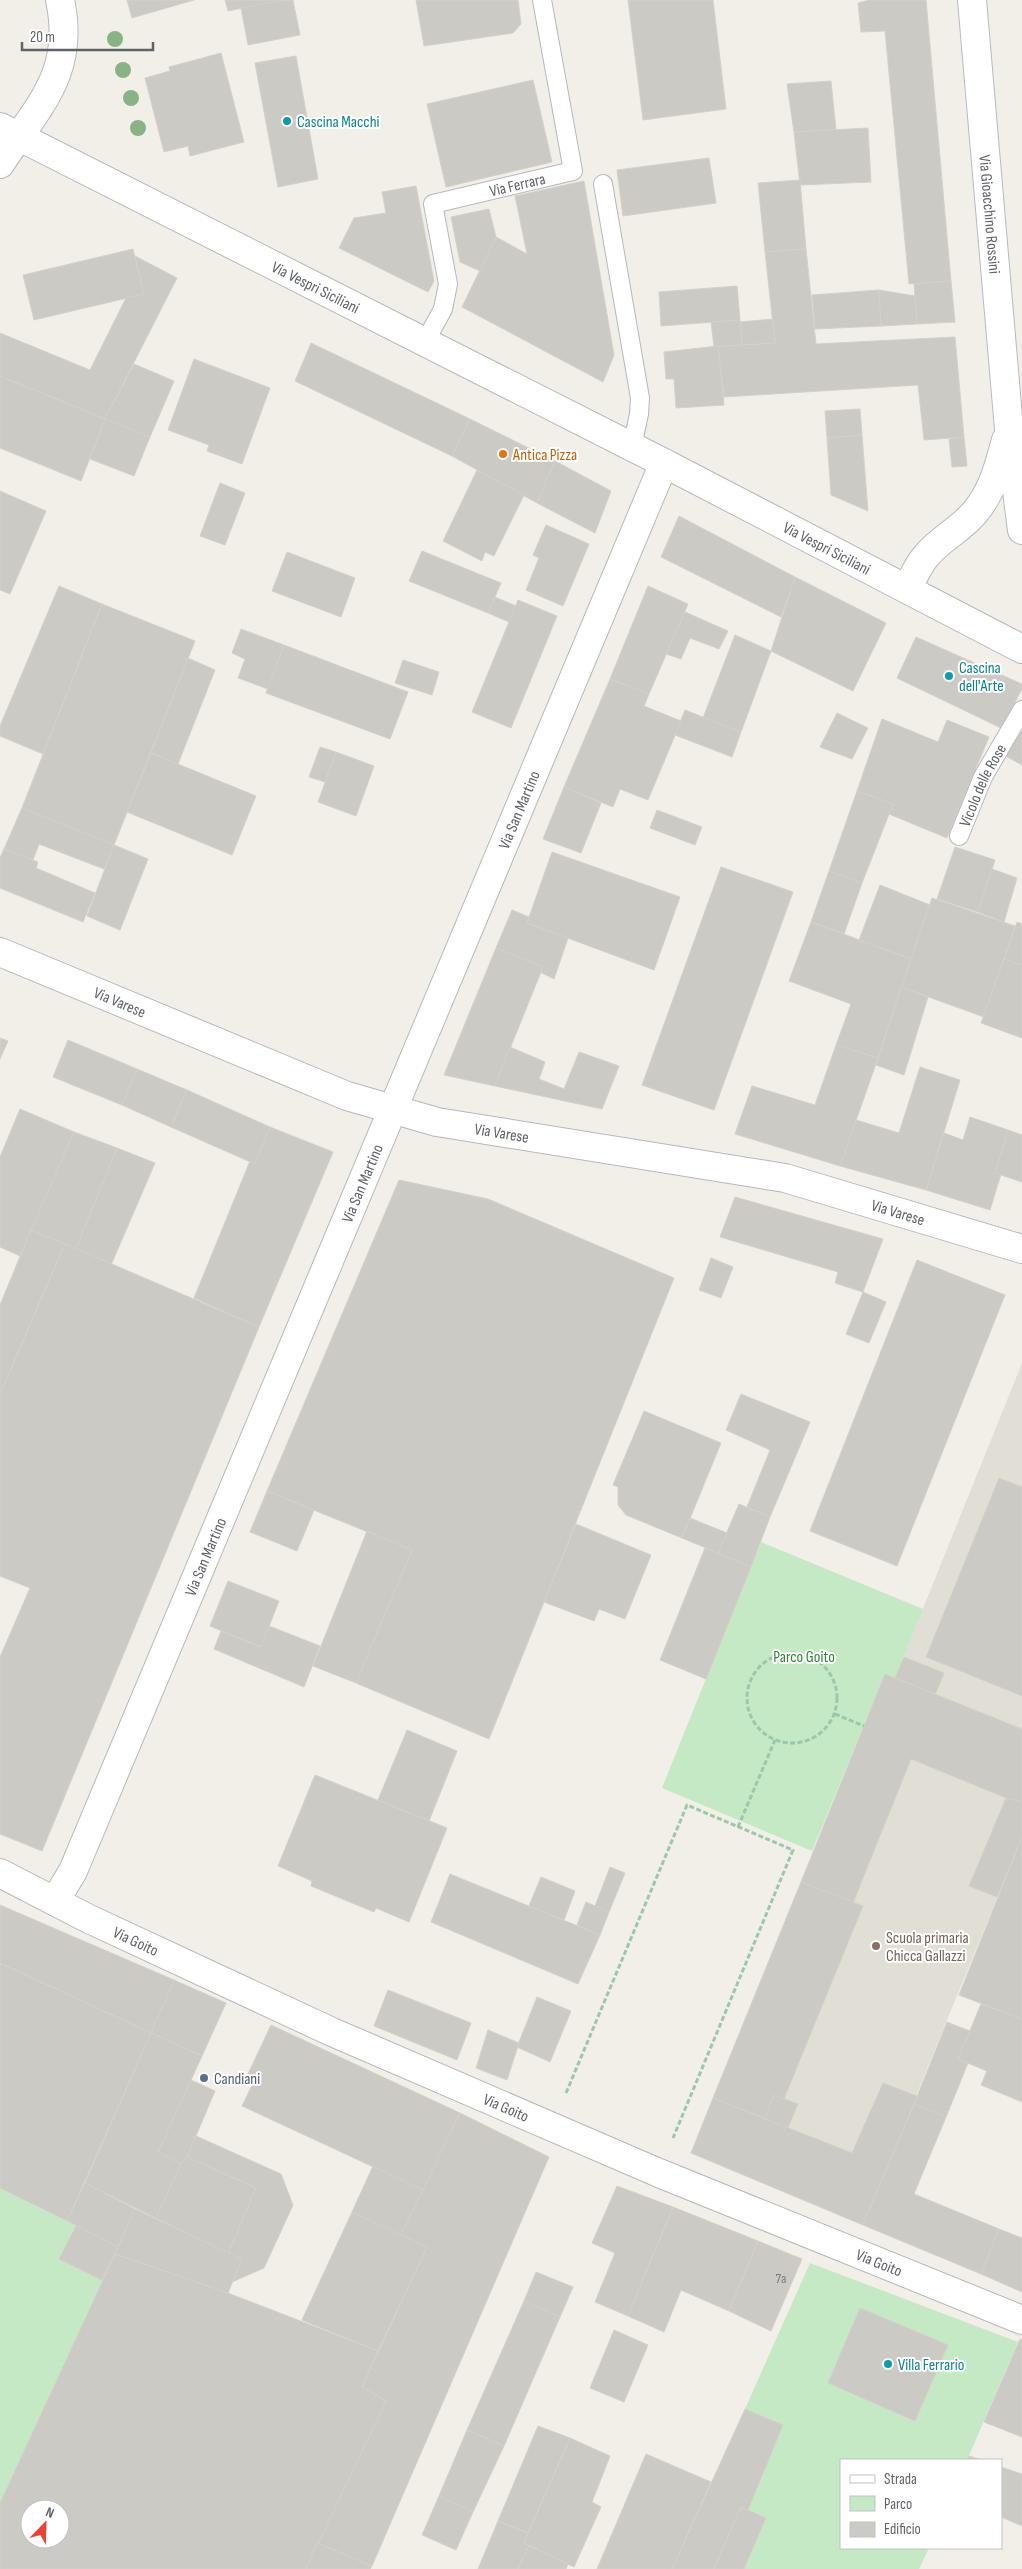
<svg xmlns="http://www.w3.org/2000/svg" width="1022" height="2569" font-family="'Sofia Sans Condensed',sans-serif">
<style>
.education{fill:#e1ded6}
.green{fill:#c5e8c5}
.building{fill:#cccac5;stroke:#d6d1c6;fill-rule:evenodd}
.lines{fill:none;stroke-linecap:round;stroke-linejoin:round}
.lane-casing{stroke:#b5b8bc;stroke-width:20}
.street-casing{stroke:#b5b8bc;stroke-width:30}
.secondary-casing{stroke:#b6babf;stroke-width:30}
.path{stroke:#9cc7a9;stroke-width:3;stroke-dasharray:5 2.5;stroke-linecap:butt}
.lane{stroke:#fff;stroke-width:18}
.street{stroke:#fff;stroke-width:28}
.secondary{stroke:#fff;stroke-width:28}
.tree{fill:#89b387}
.culture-dot{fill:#0f9aa8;stroke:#fff;stroke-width:2}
.food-dot{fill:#e8710a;stroke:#fff;stroke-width:2}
.education-dot{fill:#8d6e63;stroke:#fff;stroke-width:2}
.service-dot{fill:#5c6f8a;stroke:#fff;stroke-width:2}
.labels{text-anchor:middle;stroke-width:4;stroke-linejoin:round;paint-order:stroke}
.number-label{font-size:14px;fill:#7a7d7f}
.culture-label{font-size:16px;fill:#0d838f;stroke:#fff;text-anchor:start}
.street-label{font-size:16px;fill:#5f6368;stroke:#fff}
.food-label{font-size:16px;fill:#c56008;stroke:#fff;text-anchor:start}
.park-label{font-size:16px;fill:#348238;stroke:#fff}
.education-label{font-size:16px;fill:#785e54;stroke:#fff;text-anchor:start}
.service-label{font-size:16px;fill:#4e5e75;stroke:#fff;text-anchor:start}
</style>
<rect width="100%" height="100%" fill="#f1efe8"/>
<!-- education -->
<polygon class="education" points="1022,1363 1022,1837 863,2225 691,2153 885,1674 895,1678"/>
<!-- green -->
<g class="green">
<polygon points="761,1542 923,1609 895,1678 885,1674 812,1851 662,1788"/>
<polygon points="0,2188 118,2247 0,2503"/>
<polygon points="810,2263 1018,2342 967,2460 841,2460 841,2548 929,2548 919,2569 744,2569 766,2518 748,2510 782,2425 745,2409"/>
</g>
<!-- building -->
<g class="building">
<polygon points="127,0 194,0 132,18"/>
<polygon points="225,0 284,0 228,11"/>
<polygon points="284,0 293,0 300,35 248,45 241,8"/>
<polygon points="416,0 518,0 521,24 513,33 424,46"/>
<polygon points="628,0 713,0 726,109 643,120"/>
<polygon points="869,0 926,0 951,281 909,284 885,31 861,32 858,3"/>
<polygon points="221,53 244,142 190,156 188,146 164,152 145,78 170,71 169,67"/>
<polygon points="296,56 318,179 278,187 255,63"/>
<polygon points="533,80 552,162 446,187 427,104"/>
<polygon points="831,81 836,130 794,132 787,84"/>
<polygon points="868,128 871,182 800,185 794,132"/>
<polygon points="709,158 716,203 623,216 617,170"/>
<polygon points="800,180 806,249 765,252 758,183"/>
<polygon points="584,181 614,355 603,382 462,307 496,237 527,254 515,196"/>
<polygon points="416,186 434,281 428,292 339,248 354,218 386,213 382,192"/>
<polygon points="489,209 496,237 480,271 460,262 451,217"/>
<polygon points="133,249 144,294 34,320 23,275"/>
<polygon points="806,249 816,344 955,337 964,437 924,440 918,385 724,397 718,346 775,343 765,252"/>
<polygon points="135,256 177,278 105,419 0,376 0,333 90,370 126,298 144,294"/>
<polygon points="951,281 955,322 917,324 914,284"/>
<polygon points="737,286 740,320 661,326 659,292"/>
<polygon points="879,290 881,326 815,329 812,295"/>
<polygon points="879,290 915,296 917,324 881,326"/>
<polygon points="773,319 775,343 742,345 740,322"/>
<polygon points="740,320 742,345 714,347 711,322"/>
<polygon points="311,343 470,419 452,456 295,381"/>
<polygon points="718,346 724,405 676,408 674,379 666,379 664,352"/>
<polygon points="194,359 270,388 242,464 207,451 209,445 168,430"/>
<polygon points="134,364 174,381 150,437 105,419"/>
<polygon points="0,376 105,419 81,481 0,448"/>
<polygon points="860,409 862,435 827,438 825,411"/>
<polygon points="105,419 150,437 134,476 90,459"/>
<polygon points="470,419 555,461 537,503 452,456"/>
<polygon points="862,435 868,511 831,495 827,438"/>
<polygon points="964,437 967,466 952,467 949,439"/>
<polygon points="555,461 611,491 595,533 537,503"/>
<polygon points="477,470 524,495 494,556 485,552 482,561 443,541"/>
<polygon points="220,483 245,493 225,545 200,536"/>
<polygon points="0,491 46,511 10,594 0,590"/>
<polygon points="679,516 795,577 781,617 661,557"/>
<polygon points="546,525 589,544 563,606 526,590 539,558 533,555"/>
<polygon points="422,551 501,583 488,613 409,581"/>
<polygon points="287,552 355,578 341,617 272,591"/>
<polygon points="795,577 886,623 853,691 771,651"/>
<polygon points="59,586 102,604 43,754 0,736 0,726"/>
<polygon points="648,586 688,604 649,694 610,679"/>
<polygon points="495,597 516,606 509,622 488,613"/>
<polygon points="518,600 557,616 511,728 472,712"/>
<polygon points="102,604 195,641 114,845 22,808"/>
<polygon points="685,612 728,631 719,649 690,638 681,659 666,654"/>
<polygon points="241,629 284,645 268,689 238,678 245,659 232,653"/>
<polygon points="735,635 771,651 741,732 703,718"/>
<polygon points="916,637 1022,684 1022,689 1001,728 897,678"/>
<polygon points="284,645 408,692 390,739 266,693"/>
<polygon points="188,658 215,670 178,764 151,753"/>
<polygon points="403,660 439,672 432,695 395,683"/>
<polygon points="610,679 649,694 644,706 681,721 648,800 620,789 613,807 564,787"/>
<polygon points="685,710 741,732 732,757 675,735"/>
<polygon points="837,713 868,728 852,759 820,747"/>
<polygon points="882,719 938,742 947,720 989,737 947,838 889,814 893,804 857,791"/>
<polygon points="1022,726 1022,765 1004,755"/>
<polygon points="320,747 336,752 325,782 309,777"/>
<polygon points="336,752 374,766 356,816 318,802"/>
<polygon points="151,753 256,796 232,855 127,812"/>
<polygon points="564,787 601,803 581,853 543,839"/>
<polygon points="857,791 893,804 862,883 829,871"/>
<polygon points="22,808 114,845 104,869 39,844 33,860 4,849"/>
<polygon points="657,810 702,827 695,845 650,828"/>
<polygon points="114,845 148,859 120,930 87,916"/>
<polygon points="955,847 995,860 978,912 937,899"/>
<polygon points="4,849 38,862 36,868 95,893 83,922 0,888 0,858"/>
<polygon points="552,852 680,897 654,970 527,923"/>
<polygon points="721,867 793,892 714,1110 642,1085"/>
<polygon points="992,869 1017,878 1004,922 978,912"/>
<polygon points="829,871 862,883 844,934 811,922"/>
<polygon points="880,885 930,905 911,959 859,940"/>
<polygon points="932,898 1015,926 984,1017 901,987"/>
<polygon points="512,910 529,917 527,923 568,938 554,979 540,972 543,967 496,948"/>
<polygon points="811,922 911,959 878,1058 836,1045 851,1004 789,981"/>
<polygon points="1017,922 1022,924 1022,965 1004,959"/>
<polygon points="496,948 543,967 495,1086 444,1075"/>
<polygon points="1004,959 1022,965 1022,1038 981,1023"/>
<polygon points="901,987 928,997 904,1075 876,1065"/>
<polygon points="0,1038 8,1041 0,1059"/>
<polygon points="68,1040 137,1069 122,1105 53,1077"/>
<polygon points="836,1045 878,1058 840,1166 735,1134 752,1086 815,1105"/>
<polygon points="510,1047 545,1062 539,1079 564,1089 579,1052 619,1066 602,1109 495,1086"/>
<polygon points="920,1067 960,1080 926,1190 840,1166 856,1120 899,1133"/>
<polygon points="137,1069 187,1090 171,1127 122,1105"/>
<polygon points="187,1090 270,1127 255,1164 171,1127"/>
<polygon points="20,1109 74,1132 20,1256 0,1247 0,1157"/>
<polygon points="970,1117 1008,1130 995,1173 1001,1174 990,1210 926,1190 944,1133 963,1140"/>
<polygon points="270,1127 333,1152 259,1327 194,1298 250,1161 255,1164"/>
<polygon points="1008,1130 1022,1135 1022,1182 995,1173"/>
<polygon points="74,1132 117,1148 76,1249 31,1230"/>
<polygon points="117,1148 155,1163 111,1265 76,1249"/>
<polygon points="399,1180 488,1199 674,1278 489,1739 356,1683 412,1550 267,1491"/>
<polygon points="735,1197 883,1239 863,1292 835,1283 838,1272 720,1237"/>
<polygon points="31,1230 65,1244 0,1394 0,1305"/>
<polygon points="65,1244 259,1327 42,1851 0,1834 0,1657 30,1588 0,1576 0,1394"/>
<polygon points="711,1258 733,1267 721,1298 699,1290"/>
<polygon points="917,1260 1005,1295 897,1566 810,1531"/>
<polygon points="863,1292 886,1302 869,1343 846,1334"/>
<polygon points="741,1394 810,1422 770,1517 747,1507 770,1450 726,1430"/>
<polygon points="644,1411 721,1443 682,1538 626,1515 618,1505 618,1487 613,1485"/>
<polygon points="999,1478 1022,1487 1022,1696 926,1657"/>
<polygon points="267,1491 314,1510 297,1551 250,1532"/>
<polygon points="739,1504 770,1517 751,1567 718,1553"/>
<polygon points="690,1518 727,1533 718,1553 682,1538"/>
<polygon points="576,1524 651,1555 625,1619 599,1609 594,1621 544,1602"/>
<polygon points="367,1531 412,1550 356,1683 313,1666"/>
<polygon points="705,1548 751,1567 706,1679 660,1660"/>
<polygon points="228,1581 279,1601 261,1647 210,1626"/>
<polygon points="269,1626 320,1646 304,1687 214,1649 221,1631 261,1647"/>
<polygon points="904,1657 944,1673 935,1695 895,1678"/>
<polygon points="885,1674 1022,1729 1022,1802 1006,1798 911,1759 853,1903 801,1882"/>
<polygon points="407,1730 457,1751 429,1821 378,1800"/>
<polygon points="315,1775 447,1828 409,1922 376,1908 374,1912 311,1886 312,1881 278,1866"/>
<polygon points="1006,1798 1022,1802 1022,1837 997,1897 969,1886"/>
<polygon points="1022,1837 1022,2019 959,1995"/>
<polygon points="610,1867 625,1873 609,1912 595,1906"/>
<polygon points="450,1874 600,1935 578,1984 431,1922"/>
<polygon points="541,1877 575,1891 564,1920 529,1906"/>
<polygon points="801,1882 863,1906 784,2099 774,2095 765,2119 713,2098"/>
<polygon points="586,1902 609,1912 600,1935 577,1925"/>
<polygon points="0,1905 174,1980 151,2033 0,1963"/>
<polygon points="0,1963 151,2033 67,2221 0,2188"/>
<polygon points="174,1980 226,2003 202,2056 151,2033"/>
<polygon points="388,1990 471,2023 457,2060 374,2026"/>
<polygon points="537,1997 571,2011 550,2062 517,2047"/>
<polygon points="981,2004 1022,2019 1022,2102 981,2085 987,2071 958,2059"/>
<polygon points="947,2022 970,2031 958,2059 968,2063 946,2117 914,2104"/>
<polygon points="271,2025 460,2113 423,2190 242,2106 255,2079 247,2076"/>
<polygon points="488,2030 519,2043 507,2080 476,2068"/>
<polygon points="151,2033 202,2056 158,2152 181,2164 156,2218 85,2183"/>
<polygon points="191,2080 215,2091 187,2157 181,2164 158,2152"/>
<polygon points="883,2083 917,2096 863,2225 691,2153 713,2098 852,2153"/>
<polygon points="774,2095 798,2104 788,2128 765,2119"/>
<polygon points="914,2104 946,2117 914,2194 999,2229 981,2274 863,2225"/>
<polygon points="460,2113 549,2157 372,2566 317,2543 386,2401 362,2387 427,2247 401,2235"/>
<polygon points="196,2136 281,2174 293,2205 264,2268 232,2282 242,2259 228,2253 256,2188 187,2157"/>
<polygon points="187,2157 256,2188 228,2253 156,2218 181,2164"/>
<polygon points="373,2166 423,2190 401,2235 352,2212"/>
<polygon points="85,2183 135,2209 118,2247 67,2221"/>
<polygon points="617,2186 673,2207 628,2316 595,2302 615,2253 592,2243"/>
<polygon points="673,2207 758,2241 729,2311 681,2290 664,2332 628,2316"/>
<polygon points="135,2209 242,2259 228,2293 115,2254"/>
<polygon points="352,2212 427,2247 378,2351 302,2320"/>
<polygon points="76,2226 118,2247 102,2280 59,2259"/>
<polygon points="999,2229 1022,2238 1022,2292 981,2274"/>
<polygon points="758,2241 802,2259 771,2331 729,2311"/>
<path d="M115,2254L228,2293L378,2351L362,2387L386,2401L306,2569H0V2503ZM30,2509H60V2539H30Z"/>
<polygon points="536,2272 573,2287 560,2317 524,2301"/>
<polygon points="524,2301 560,2317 504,2446 467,2430"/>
<polygon points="860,2308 948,2345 915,2421 828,2383"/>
<polygon points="614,2330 648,2345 624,2402 590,2388"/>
<polygon points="1020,2339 1022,2340 1022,2437 984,2422"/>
<polygon points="745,2409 783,2425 748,2510 741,2507 714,2569 672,2569"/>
<polygon points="538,2426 570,2438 528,2533 498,2521"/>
<polygon points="467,2430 504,2446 473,2512 439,2496"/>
<polygon points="570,2438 610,2456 592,2502 601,2507 574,2567 524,2543"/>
<polygon points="646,2454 711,2482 672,2569 597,2569"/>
<polygon points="969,2456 982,2460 967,2460"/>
<polygon points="1001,2467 1022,2474 1022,2526 1001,2517"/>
<polygon points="439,2496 473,2512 456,2550 422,2535"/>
<polygon points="741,2507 766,2518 744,2569 714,2569"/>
<polygon points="498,2521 528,2533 524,2543 529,2546 518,2569 478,2569"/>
<polygon points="317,2543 372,2566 370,2569 306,2569"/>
<polygon points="529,2546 568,2564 566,2569 518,2569"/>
</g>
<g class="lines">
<!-- lane casing -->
<g class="lane-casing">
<g id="lane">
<polyline points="603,184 640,398 639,414 632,447"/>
<path id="s1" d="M425,342L443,309L448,284L433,204L573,171L542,0"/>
<path id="s2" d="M959,836L983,777L1022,710"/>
</g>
</g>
<!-- street casing -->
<g class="street-casing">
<g id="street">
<path id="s3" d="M0,127L664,463L1022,649"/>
<path d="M0,164C37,107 76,74 60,0"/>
<path id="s4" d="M0,952L347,1096L437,1122L785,1178L1022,1249"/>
<path id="s5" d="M0,1873L87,1918L332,2032L659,2173L1022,2320"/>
<path id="s6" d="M55,1901L73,1871L664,463"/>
</g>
</g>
<!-- secondary casing -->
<g class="secondary-casing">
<g id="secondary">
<path id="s7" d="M972,0L1009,429L1022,530"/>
<path d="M908,589C913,577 918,565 927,555C941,538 962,529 976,511C993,490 999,466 1006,440"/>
</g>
</g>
<!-- path -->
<g class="path">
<circle cx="792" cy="1698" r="45"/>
<polyline points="835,1714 864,1726"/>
<polyline points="738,1827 775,1740"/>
<polyline points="566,2093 687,1805 793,1850 673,2138"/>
</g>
<!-- lane -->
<use href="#lane" class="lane"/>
<!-- street -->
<use href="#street" class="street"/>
<!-- secondary -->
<use href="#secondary" class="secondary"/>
</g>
<!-- trees -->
<g class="tree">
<circle cx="115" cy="39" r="8"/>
<circle cx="123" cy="70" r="8"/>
<circle cx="131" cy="98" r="8"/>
<circle cx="138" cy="128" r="8"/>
</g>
<!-- markers -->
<g class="culture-dot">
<circle cx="287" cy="121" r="5"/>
<circle cx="949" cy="676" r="5"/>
<circle cx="888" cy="2364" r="5"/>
</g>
<circle class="food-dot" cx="503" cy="454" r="5"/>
<circle class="education-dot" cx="876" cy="1946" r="5"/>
<circle class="service-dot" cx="204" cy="2078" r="5"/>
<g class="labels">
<!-- number labels -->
<g class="number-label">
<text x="781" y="2283">7a</text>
</g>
<!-- culture labels -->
<g class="culture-label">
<text x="297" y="127">Cascina Macchi</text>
<text x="959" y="673">Cascina<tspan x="959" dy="18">dell'Arte</tspan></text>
<text x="898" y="2370">Villa Ferrario</text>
</g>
<!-- street labels -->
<g class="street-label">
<text dy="6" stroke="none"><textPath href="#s1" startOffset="231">Via Ferrara</textPath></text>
<text dy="6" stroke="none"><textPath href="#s7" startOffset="215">Via Gioacchino Rossini</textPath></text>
<text dy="6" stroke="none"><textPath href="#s3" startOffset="354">Via Vespri Siciliani</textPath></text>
<text dy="6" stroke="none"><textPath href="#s3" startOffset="928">Via Vespri Siciliani</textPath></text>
<text dy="6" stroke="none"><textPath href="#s2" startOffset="56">Vicolo delle Rose</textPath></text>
<text dy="6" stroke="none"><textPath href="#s6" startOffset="1186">Via San Martino</textPath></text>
<text dy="6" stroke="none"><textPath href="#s4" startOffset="130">Via Varese</textPath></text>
<text dy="6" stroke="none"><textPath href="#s4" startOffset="535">Via Varese</textPath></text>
<text dy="6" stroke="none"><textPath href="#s6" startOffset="781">Via San Martino</textPath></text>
<text dy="6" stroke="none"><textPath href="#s4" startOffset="940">Via Varese</textPath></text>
<text dy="6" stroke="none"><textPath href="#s6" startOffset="376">Via San Martino</textPath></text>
<text dy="6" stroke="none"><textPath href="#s5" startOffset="152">Via Goito</textPath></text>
<text dy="6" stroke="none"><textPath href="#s5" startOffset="558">Via Goito</textPath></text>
<text dy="6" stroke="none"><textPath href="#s5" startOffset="962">Via Goito</textPath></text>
</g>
<!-- food labels -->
<g class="food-label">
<text x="513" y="460">Antica Pizza</text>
</g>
<!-- park labels -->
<g class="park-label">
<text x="804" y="1662">Parco Goito</text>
</g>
<!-- education labels -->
<g class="education-label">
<text x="886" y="1943">Scuola primaria<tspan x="886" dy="18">Chicca Gallazzi</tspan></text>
</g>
<!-- service labels -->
<g class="service-label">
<text x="214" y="2084">Candiani</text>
</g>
</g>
<!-- legend -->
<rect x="840" y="2459" width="162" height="90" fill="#ffffff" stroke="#bfc1c3"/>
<rect x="850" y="2475" width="25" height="8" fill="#ffffff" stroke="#bfc1c3"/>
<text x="884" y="2484" font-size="15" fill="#5f6368">Strada</text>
<rect x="850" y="2496" width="25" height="15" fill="#c5e8c5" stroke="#bfc1c3"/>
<text x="884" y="2509" font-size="15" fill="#5f6368">Parco</text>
<rect x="850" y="2522" width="25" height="15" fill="#cccac5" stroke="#bfc1c3"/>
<text x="884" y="2534" font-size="15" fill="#5f6368">Edificio</text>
<!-- north arrow -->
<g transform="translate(45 2524) rotate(23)"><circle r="24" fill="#ffffff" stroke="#bfc1c3"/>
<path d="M0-4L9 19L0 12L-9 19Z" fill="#ea4335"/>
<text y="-8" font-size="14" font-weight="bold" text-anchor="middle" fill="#5f6368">N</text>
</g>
<!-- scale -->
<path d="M22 42v8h131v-8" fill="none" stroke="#5f6368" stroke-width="2.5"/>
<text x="30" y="42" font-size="15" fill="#5f6368" stroke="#ffffff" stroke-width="4" paint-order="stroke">20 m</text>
</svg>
